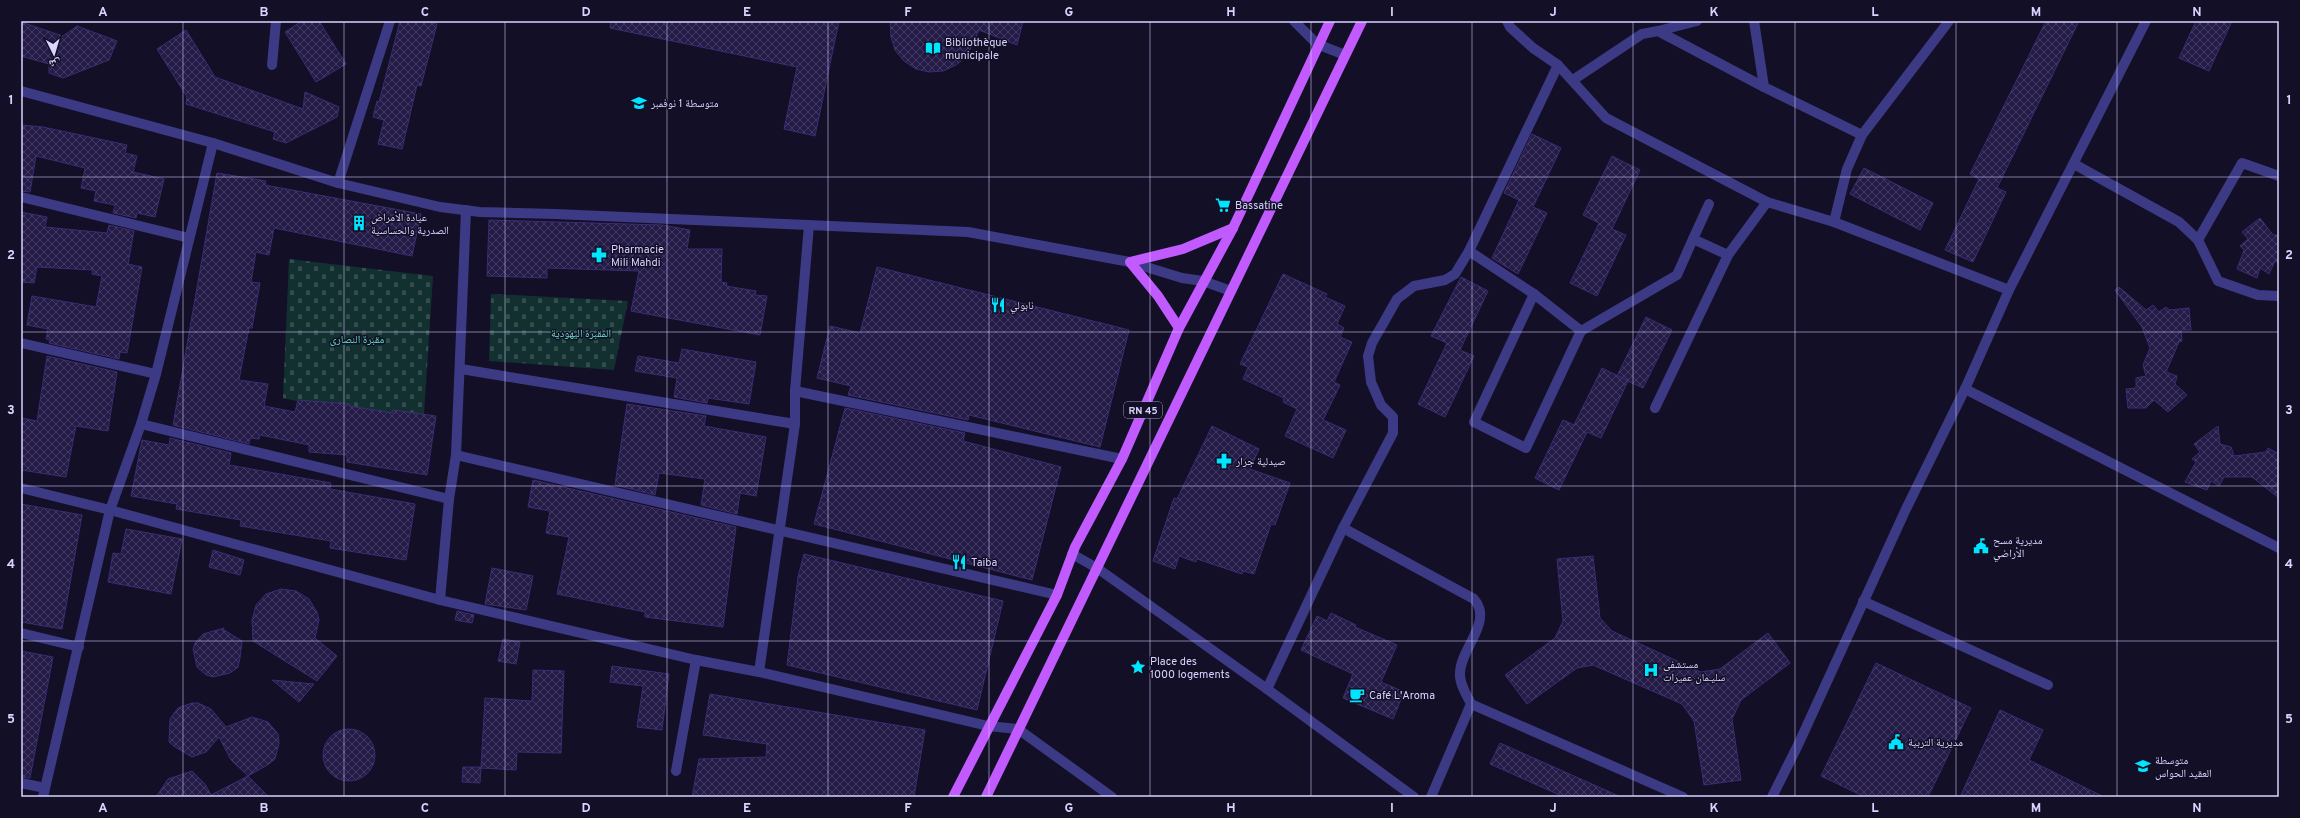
<svg xmlns="http://www.w3.org/2000/svg" width="2300" height="818" font-family="Overpass,'Noto Naskh Arabic',sans-serif">
<style>
.cemetery{fill:url(#cemetery-stones)}
.building{fill:url(#building-cross-hatch);stroke:#3b2d73}
.lines{fill:none;stroke-linecap:round;stroke-linejoin:round}
.minor{stroke:#3d3a85;stroke-width:10}
.major{stroke:#c25bff;stroke-width:10}
.grid{fill:none;stroke:#d9d4ff;stroke-width:1;stroke-opacity:0.55}
.labels{text-anchor:middle;stroke-width:3;stroke-linejoin:round;paint-order:stroke}
.shield{fill:#130f26;stroke:#9e99be;stroke-width:1}
.shield-label{font-size:10px;font-weight:bold;fill:#d9d4ff}
.poi-label{font-size:11px;fill:#d9d4ff;stroke:#130f26;text-anchor:start}
.park-label{font-size:11px;fill:#5fe0c0;stroke:#130f26}
.neatline{fill:none;stroke:#d9d4ff;stroke-width:1.5}
.grid-label{font-size:13px;text-anchor:middle;font-weight:bold;fill:#d9d4ff}
</style>
<defs>
<pattern id="cemetery-stones" width="16" height="16" patternUnits="userSpaceOnUse"><rect width="16" height="16" fill="#12302f"/><path d="M2 7V4a2 2 0 0 1 4 0v3zM10 15v-3a2 2 0 0 1 4 0v3z" fill="#344d4e"/></pattern>
<pattern id="building-cross-hatch" width="8" height="8" patternUnits="userSpaceOnUse"><rect width="8" height="8" fill="#241b47"/><path d="M0 0l8 8M0 8l8-8" fill="none" stroke="#433b63"/></pattern>
</defs>
<rect width="100%" height="100%" fill="#130f26"/>
<!-- cemetery -->
<g class="cemetery">
<polygon points="289,259 433,276 423,429 283,398"/>
<polygon points="491,294 628,301 614,370 489,361"/>
</g>
<!-- building -->
<g class="building">
<polygon points="302,21 319,21 346,64 316,82 285,32"/>
<polygon points="400,21 422,21 437,24 421,86 417,85 402,149 378,144 384,120 373,117 377,101 379,102"/>
<polygon points="611,21 839,21 815,136 784,129 797,67 610,28"/>
<polygon points="890,21 1023,21 1017,45 979,30 967,56 956,65 943,71 929,72 916,69 904,61 895,50 891,37"/>
<polygon points="2046,21 2079,21 1997,188 2006,192 1973,262 1945,250 1979,179 1970,174"/>
<polygon points="2196,21 2232,21 2209,71 2179,58"/>
<polygon points="21,22 63,36 77,26 117,41 109,60 63,78 49,73 49,64 21,56"/>
<polygon points="186,30 215,77 303,109 305,92 339,107 337,117 286,143 273,139 275,132 186,104 187,97 157,49"/>
<polygon points="21,125 43,127 127,145 125,153 137,156 133,172 164,179 155,217 137,213 136,218 113,213 115,205 94,201 96,191 81,188 85,168 36,156 30,192 21,191"/>
<polygon points="1532,134 1561,148 1533,207 1547,213 1518,274 1492,258 1519,200 1504,193"/>
<polygon points="1612,156 1640,170 1612,229 1626,235 1597,296 1570,283 1599,223 1583,215"/>
<polygon points="1864,168 1933,203 1920,230 1850,194"/>
<polygon points="217,173 266,181 265,185 421,214 412,256 274,228 269,255 256,252 251,282 260,283 252,328 249,328 239,380 268,384 264,406 295,412 298,400 350,404 349,406 393,413 393,410 436,416 427,475 347,462 347,455 309,452 309,445 260,435 259,439 250,438 249,444 173,425"/>
<polygon points="21,212 47,217 45,227 107,233 109,225 134,231 128,264 142,267 127,353 120,352 119,359 49,343 50,340 46,339 48,329 27,325 32,296 96,307 102,276 92,274 93,270 37,267 34,283 21,282"/>
<polygon points="2260,218 2273,235 2279,235 2279,264 2275,261 2269,274 2260,268 2257,278 2237,269 2244,250 2240,246 2248,239 2242,232"/>
<polygon points="489,220 662,225 690,230 687,249 722,249 721,282 727,283 726,286 756,291 755,295 767,296 760,335 631,311 639,271 547,268 547,278 487,276"/>
<polygon points="877,267 1129,330 1100,447 969,415 968,420 848,395 851,386 817,378 830,326 860,333"/>
<polygon points="1283,274 1327,294 1325,297 1345,306 1337,324 1344,328 1340,337 1352,342 1334,382 1340,385 1323,420 1346,430 1333,458 1285,436 1297,409 1283,402 1284,398 1243,379 1248,367 1240,364"/>
<polygon points="1461,277 1488,291 1460,350 1474,356 1445,417 1418,404 1447,343 1431,336"/>
<polygon points="2119,287 2146,310 2153,305 2159,312 2166,307 2170,310 2189,308 2191,330 2181,330 2182,341 2179,342 2166,372 2177,376 2175,384 2187,395 2168,412 2154,400 2146,408 2128,408 2126,389 2136,388 2136,378 2146,376 2143,365 2150,348 2142,327 2115,290"/>
<polygon points="1646,317 1672,330 1643,388 1617,376"/>
<polygon points="682,349 756,362 749,404 708,398 707,403 674,397 677,378 635,371 638,356 679,363"/>
<polygon points="47,356 117,372 108,431 76,426 66,477 21,470 21,418 37,421"/>
<polygon points="1602,368 1628,381 1601,438 1587,432 1559,490 1535,478 1563,420 1574,425"/>
<polygon points="627,404 706,416 704,426 766,437 756,496 740,493 737,514 701,505 705,479 659,473 655,495 615,485"/>
<polygon points="845,408 965,433 963,441 1061,467 1032,580 814,524"/>
<polygon points="1212,426 1259,449 1250,469 1290,483 1275,525 1271,524 1254,574 1243,571 1242,574 1197,559 1196,562 1179,556 1175,569 1153,561 1174,498 1177,499"/>
<polygon points="2218,426 2220,444 2231,447 2234,456 2266,452 2268,448 2279,454 2279,498 2252,477 2224,477 2219,486 2211,481 2207,490 2185,482 2196,462 2192,459 2200,452 2194,444"/>
<polygon points="170,438 231,453 229,465 331,483 330,489 415,504 406,560 330,548 331,541 240,526 241,520 176,509 177,504 131,496 142,440 169,445"/>
<polygon points="533,480 736,527 723,627 645,617 645,612 557,594 569,537 546,533 550,511 528,507"/>
<polygon points="21,504 82,515 62,629 21,622"/>
<polygon points="126,529 182,539 171,594 108,582 113,553 121,554"/>
<polygon points="213,550 244,560 240,575 209,567"/>
<polygon points="804,554 1003,601 977,710 787,665 798,577"/>
<polygon points="1593,556 1600,618 1612,631 1701,672 1720,669 1768,633 1790,663 1741,700 1732,719 1741,780 1704,785 1694,721 1682,704 1593,665 1577,668 1527,704 1505,675 1555,638 1563,621 1557,559"/>
<polygon points="492,568 533,576 526,610 485,604"/>
<polygon points="281,589 296,591 309,599 317,612 319,620 315,638 337,656 317,681 253,641 252,620 256,605 266,594"/>
<polygon points="457,611 474,615 472,623 455,620"/>
<polygon points="1331,613 1356,625 1355,627 1397,645 1381,682 1404,692 1393,719 1343,698 1353,674 1301,650 1317,616 1327,621"/>
<polygon points="224,628 223,631 224,630 242,641 240,658 238,667 230,673 213,677 206,675 197,667 193,649 195,643 203,634"/>
<polygon points="503,639 520,642 516,664 498,661"/>
<polygon points="21,651 53,657 30,778 21,777"/>
<polygon points="1876,663 1971,708 1928,797 1865,797 1821,776"/>
<polygon points="612,666 669,674 662,730 637,727 643,686 610,682"/>
<polygon points="533,670 564,671 561,753 517,752 516,770 481,768 485,698 532,701"/>
<polygon points="272,680 314,684 299,702"/>
<polygon points="710,694 925,730 914,797 692,797 699,759 766,757 767,744 703,735"/>
<polygon points="192,703 198,703 211,709 226,727 252,717 268,722 278,734 279,743 275,759 269,764 248,776 231,760 219,737 206,752 192,757 175,747 169,742 170,719 178,708"/>
<polygon points="2000,710 2043,730 2029,760 2104,797 1960,797"/>
<circle cx="349" cy="755" r="26"/>
<polygon points="1500,743 1621,797 1564,797 1490,764"/>
<polygon points="463,767 481,767 480,783 462,782"/>
<polygon points="192,771 205,784 211,795 248,776 269,797 156,797 168,779"/>
</g>
<g class="lines">
<!-- minor -->
<g class="minor">
<polyline points="1294,21 1317,44 1345,55"/>
<polyline points="1507,21 1510,27 1533,48 1558,65 1606,118 1767,202 1834,222 2009,290"/>
<polyline points="1754,21 1764,87"/>
<polyline points="1658,31 1697,21"/>
<polyline points="272,65 276,21"/>
<polyline points="1573,80 1642,34 1658,31 1764,87 1862,135"/>
<polyline points="21,91 213,143 338,183 440,207 480,212 555,214 968,232 1130,262 1182,278 1203,281 1231,291"/>
<polyline points="2074,164 2179,222 2198,240 2218,281 2258,295 2279,296"/>
<polyline points="338,183 390,21"/>
<polyline points="21,197 189,238"/>
<polyline points="1709,204 1693,239 1728,255"/>
<polyline points="1834,222 1847,169 1862,135 1949,21"/>
<polyline points="2198,240 2242,163 2279,176"/>
<polyline points="1469,251 1534,294"/>
<polyline points="1581,331 1534,294 1474,422 1526,448 1581,331 1677,275 1693,239"/>
<polyline points="21,343 156,374"/>
<polyline points="461,369 795,424"/>
<polyline points="1965,389 2279,548"/>
<polyline points="795,391 1122,459"/>
<polyline points="1655,408 1728,255 1767,202"/>
<polyline points="141,424 449,499"/>
<polyline points="456,455 1057,595"/>
<polyline points="21,488 110,510 440,600 696,660 759,672 988,726 1018,729 1112,797"/>
<path d="M1343,528L1474,599C1494,621 1460,649 1460,673C1459,684 1467,695 1471,704"/>
<polyline points="1072,554 1097,568 1267,689 1414,797"/>
<polyline points="440,600 449,499 456,455 466,210"/>
<polyline points="1863,601 2048,685"/>
<polyline points="21,633 79,647"/>
<polyline points="759,672 795,424 795,391 809,225"/>
<polyline points="1267,689 1343,528 1393,433 1393,417 1381,405 1371,382 1368,356 1372,343 1397,299 1414,286 1445,280 1455,274 1469,251 1558,65"/>
<polyline points="676,771 696,660"/>
<polyline points="21,783 45,788"/>
<polyline points="43,797 110,510 141,424 156,374 213,143"/>
<polyline points="1431,797 1471,704 1683,797"/>
<polyline points="1772,797 1798,745 1906,509 1965,389 2009,290 2146,21"/>
</g>
<!-- major -->
<g class="major">
<polyline points="1179,328 1158,296 1130,262 1183,249 1233,228"/>
<polyline points="953,797 1057,595 1075,547 1122,459 1179,328 1233,228 1330,21"/>
<polyline points="986,797 1362,21"/>
</g>
</g>
<!-- grid -->
<path class="grid" d="M183,21V797M344,21V797M505,21V797M667,21V797M828,21V797M989,21V797M1150,21V797M1311,21V797M1472,21V797M1633,21V797M1795,21V797M1956,21V797M2117,21V797M21,177H2279M21,332H2279M21,486H2279M21,641H2279"/>
<!-- icons -->
<defs>
<g id="library-bare" transform="scale(1.2)"><path d="M-6-4Q-3-5.5-.7-3.5V5Q-3 3-6 4ZM6-4Q3-5.5 .7-3.5V5Q3 3 6 4Z" fill="#00e5ff" stroke="#130f26" stroke-width="2.5" paint-order="stroke"/></g>
<g id="school-bare" transform="scale(1.2)"><path d="M0-5L7-2L0 1L-7-2ZM-4 1L0 2.5L4 1V4Q0 6-4 4Z" fill="#00e5ff" stroke="#130f26" stroke-width="2.5" paint-order="stroke"/></g>
<g id="supermarket-bare" transform="scale(1.2)"><path d="M-6-5.5h2.5l.6 2H6L4.5 2H-2.5L-4.4-4H-6ZM-1.5 3.2a1.3 1.3 0 1 0 .1 0ZM3 3.2a1.3 1.3 0 1 0 .1 0Z" fill="#00e5ff" stroke="#130f26" stroke-width="2.5" paint-order="stroke"/></g>
<g id="building-bare" transform="scale(1.2)"><path d="M-4-6H4V6H1V3H-1V6H-4ZM-2.5-4.3h1.7v1.8h-1.7ZM.8-4.3h1.7v1.8H.8ZM-2.5-1h1.7V.8h-1.7ZM.8-1h1.7V.8H.8Z" fill="#00e5ff" stroke="#130f26" stroke-width="2.5" paint-order="stroke"/></g>
<g id="pharmacy-bare" transform="scale(1.2)"><path d="M-2-6h4v4h4v4h-4v4h-4v-4h-4v-4h4Z" fill="#00e5ff" stroke="#130f26" stroke-width="2.5" paint-order="stroke"/></g>
<g id="restaurant-bare" transform="scale(1.2)"><path d="M-5-6h1v4h1v-4h1v4h1v-4h1v5L-1.5 .5V6h-2V.5L-5-1ZM5-6V6H3V1.5H1.5Q1.5-4 5-6Z" fill="#00e5ff" stroke="#130f26" stroke-width="2.5" paint-order="stroke"/></g>
<g id="civic-bare" transform="scale(1.2)"><path d="M-.6-6.5H3V-4.5H.6V-3L4-1V1h2V6H-6V1h2V-1L-.6-3ZM-1.2 2.5V6h2.4V2.5Z" fill="#00e5ff" stroke="#130f26" stroke-width="2.5" paint-order="stroke"/></g>
<g id="sight-bare" transform="scale(1.2)"><path d="M0-6L1.8-2.2L6-1.7L2.9 1.2L3.7 5.4L0 3.3L-3.7 5.4L-2.9 1.2L-6-1.7L-1.8-2.2Z" fill="#00e5ff" stroke="#130f26" stroke-width="2.5" paint-order="stroke"/></g>
<g id="hospital-bare" transform="scale(1.2)"><path d="M-5-5h3v3.5h4V-5h3V5h-3V1.5h-4V5h-3Z" fill="#00e5ff" stroke="#130f26" stroke-width="2.5" paint-order="stroke"/></g>
<g id="cafe-bare" transform="scale(1.2)"><path d="M-5.5-4.5H6V0H3Q3 3.5 0 3.5H-2.5Q-5.5 3.5-5.5 0ZM3-3.2v2h1.7v-2ZM-6 4.5H4V6H-6Z" fill="#00e5ff" stroke="#130f26" stroke-width="2.5" paint-order="stroke"/></g>
</defs>
<g fill-rule="evenodd">
<use href="#library-bare" x="933" y="48"/>
<use href="#school-bare" x="639" y="103"/>
<use href="#supermarket-bare" x="1223" y="205"/>
<use href="#building-bare" x="359" y="223"/>
<use href="#pharmacy-bare" x="599" y="255"/>
<use href="#restaurant-bare" x="998" y="305"/>
<use href="#pharmacy-bare" x="1224" y="461"/>
<use href="#civic-bare" x="1981" y="546"/>
<use href="#restaurant-bare" x="959" y="562"/>
<use href="#sight-bare" x="1138" y="667"/>
<use href="#hospital-bare" x="1651" y="670"/>
<use href="#cafe-bare" x="1357" y="695"/>
<use href="#civic-bare" x="1896" y="742"/>
<use href="#school-bare" x="2143" y="766"/>
</g>
<g class="labels">
<!-- shield labels -->
<rect class="shield" x="1124" y="402" width="38" height="16" rx="3"/>
<g class="shield-label">
<text x="1143" y="414">RN 45</text>
</g>
<!-- poi labels -->
<g class="poi-label">
<text x="945" y="46">Bibliothèque<tspan x="945" dy="13">municipale</tspan></text>
<text x="651" y="107">متوسطة 1 نوفمبر</text>
<text x="1235" y="209">Bassatine</text>
<text x="371" y="221">عيادة الأمراض<tspan x="371" dy="13">الصدرية والحساسية</tspan></text>
<text x="611" y="253">Pharmacie<tspan x="611" dy="13">Mili Mahdi</tspan></text>
<text x="1010" y="309">نابولي</text>
<text x="1236" y="465">صيدلية جرار</text>
<text x="1993" y="544">مديرية مسح<tspan x="1993" dy="13">الأراضي</tspan></text>
<text x="971" y="566">Taiba</text>
<text x="1150" y="665">Place des<tspan x="1150" dy="13">1000 logements</tspan></text>
<text x="1663" y="668">مستشفى<tspan x="1663" dy="13">سليـمان عميرات</tspan></text>
<text x="1369" y="699">Café L'Aroma</text>
<text x="1908" y="746">مديرية التربية</text>
<text x="2155" y="764">متوسطة<tspan x="2155" dy="13">العقيد الحواس</tspan></text>
</g>
<!-- park labels -->
<g class="park-label">
<text x="581" y="337">المقبرة اليهودية</text>
<text x="357" y="343">مقبرة النصارى</text>
</g>
</g>
<!-- border -->
<rect width="2300" height="818" fill="none" stroke="#130f26" stroke-width="44"/>
<!-- north arrow -->
<g transform="translate(54 54) rotate(175)" stroke="#130f26" stroke-width="3" paint-order="stroke">
<path d="M0-3L7 15L0 10L-7 15Z" fill="#d9d4ff"/>
<text y="-6" font-size="11" font-weight="bold" text-anchor="middle" fill="#d9d4ff">ش</text>
</g>
<rect x="22" y="22" width="2256" height="774" class="neatline"/>
<g class="grid-label">
<text x="103" y="16">A</text>
<text x="264" y="16">B</text>
<text x="425" y="16">C</text>
<text x="586" y="16">D</text>
<text x="747" y="16">E</text>
<text x="908" y="16">F</text>
<text x="1069" y="16">G</text>
<text x="1231" y="16">H</text>
<text x="1392" y="16">I</text>
<text x="1553" y="16">J</text>
<text x="1714" y="16">K</text>
<text x="1875" y="16">L</text>
<text x="2036" y="16">M</text>
<text x="2197" y="16">N</text>
<text x="11" y="104">1</text>
<text x="2289" y="104">1</text>
<text x="11" y="259">2</text>
<text x="2289" y="259">2</text>
<text x="11" y="414">3</text>
<text x="2289" y="414">3</text>
<text x="11" y="568">4</text>
<text x="2289" y="568">4</text>
<text x="11" y="723">5</text>
<text x="2289" y="723">5</text>
<text x="103" y="812">A</text>
<text x="264" y="812">B</text>
<text x="425" y="812">C</text>
<text x="586" y="812">D</text>
<text x="747" y="812">E</text>
<text x="908" y="812">F</text>
<text x="1069" y="812">G</text>
<text x="1231" y="812">H</text>
<text x="1392" y="812">I</text>
<text x="1553" y="812">J</text>
<text x="1714" y="812">K</text>
<text x="1875" y="812">L</text>
<text x="2036" y="812">M</text>
<text x="2197" y="812">N</text>
</g>
</svg>
